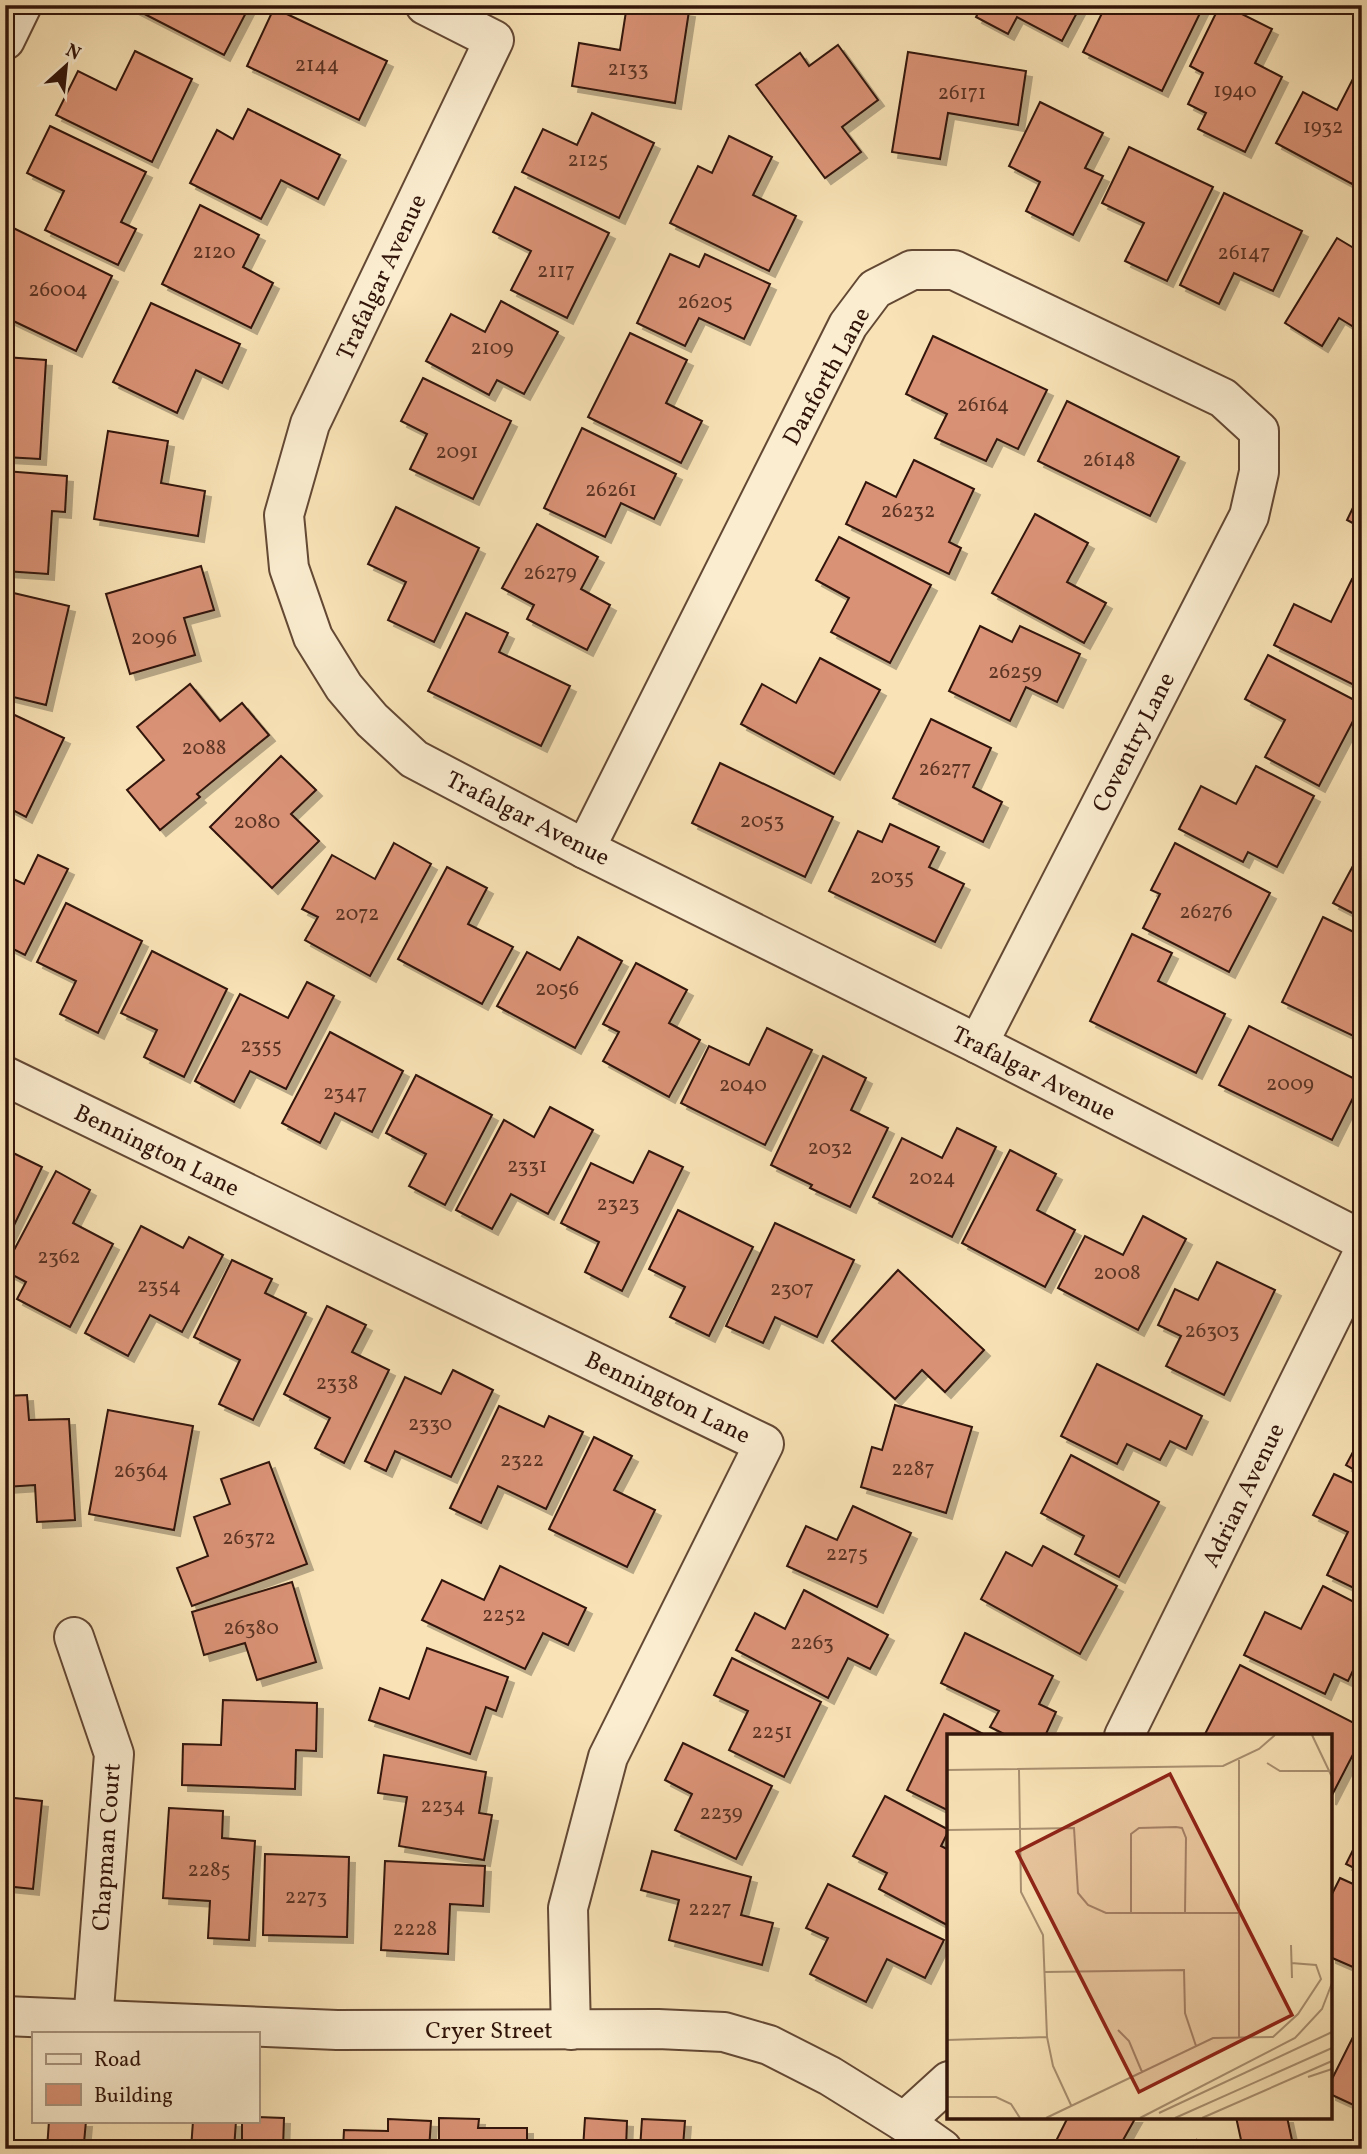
<svg xmlns="http://www.w3.org/2000/svg" width="1367" height="2154" font-family="Vollkorn,serif">
<style>
.building{fill:#da9276;stroke:#311409;stroke-width:2;filter:url(#shadow)}
.lines{fill:none;stroke-linecap:round;stroke-linejoin:round}
.minor-casing{stroke:#634834;stroke-width:42}
.minor{stroke:#fbedd0;stroke-width:38}
.labels{text-anchor:middle;stroke-width:5;stroke-linejoin:round;paint-order:stroke}
.number-label{font-size:21px;fill:#5b3424}
.street-label{font-size:24px;fill:#311409;stroke:#fbedd0}
.inset-road{fill:none;stroke:#a99071;stroke-width:2}
.view{fill:#8f2418;fill-opacity:0.15;stroke:#8f2418;stroke-width:3.5}
.inset-edge{fill:none;stroke:#311409;stroke-width:3.5}
</style>
<defs>
<filter id="shadow"><feDropShadow dx="6" dy="6" stdDeviation="0" flood-color="#0004"/></filter>
</defs>
<rect width="100%" height="100%" fill="#f9e3b6"/>
<filter id="stains"><feTurbulence type="fractalNoise" baseFrequency=".00286" numOctaves="4"/><feColorMatrix values="0 0 0 0 .2 0 0 0 0 .09 0 0 0 0 .02 0 0 0 .5 -.17"/></filter>
<radialGradient id="worn" r=".72"><stop offset=".6" stop-color="#630" stop-opacity="0"/><stop offset="1" stop-color="#630" stop-opacity=".3"/></radialGradient>
<!-- building -->
<g class="building">
<polygon points="127,5 250,5 224,55"/>
<polygon points="627,5 650,5 689,11 675,103 572,86 579,43 620,50"/>
<polygon points="982,5 1081,5 1062,41 1017,17 1008,34 976,17"/>
<polygon points="1106,5 1148,7 1149,5 1204,5 1162,91 1083,52"/>
<polygon points="1220,5 1224,5 1272,29 1255,63 1282,77 1245,152 1198,129 1206,113 1188,104 1203,73 1190,66"/>
<polygon points="274,8 387,61 359,120 247,66"/>
<polygon points="838,45 878,100 842,127 861,152 825,178 756,85 800,53 809,66"/>
<polygon points="135,51 192,79 152,162 56,115 78,71 116,90"/>
<polygon points="908,52 1026,71 1018,125 948,113 940,159 892,152"/>
<polygon points="1357,71 1362,73 1362,166 1352,184 1276,143 1303,92 1337,110"/>
<polygon points="1040,102 1103,133 1085,168 1103,176 1073,235 1026,211 1040,182 1009,166"/>
<polygon points="248,109 340,155 318,199 281,180 261,219 190,183 217,130 233,139"/>
<polygon points="592,113 654,143 619,218 522,172 543,129 577,145"/>
<polygon points="50,126 146,172 121,222 136,229 118,265 45,230 64,191 27,173"/>
<polygon points="729,136 772,157 753,195 796,216 769,271 670,223 698,166 712,173"/>
<polygon points="1129,147 1213,187 1167,281 1125,261 1144,223 1102,203"/>
<polygon points="515,187 609,233 567,318 511,290 531,251 493,232"/>
<polygon points="1224,193 1302,231 1273,291 1234,273 1219,304 1180,285"/>
<polygon points="200,205 259,235 243,267 273,283 251,328 162,284"/>
<polygon points="5,224 112,276 76,351 5,317 5,297 13,281 5,277"/>
<polygon points="1337,238 1362,253 1362,332 1339,318 1322,346 1285,323"/>
<polygon points="670,254 699,267 705,254 770,284 744,339 699,318 685,346 637,323"/>
<polygon points="501,301 558,332 524,394 497,380 489,395 426,361 451,314 485,332"/>
<polygon points="151,303 240,344 222,383 196,370 177,413 113,382"/>
<polygon points="630,333 687,360 666,403 702,421 681,463 588,417"/>
<polygon points="933,336 1047,390 1018,449 997,439 986,461 935,438 947,414 906,394"/>
<polygon points="5,357 46,360 40,459 5,457"/>
<polygon points="423,378 511,421 473,499 410,469 427,434 401,421"/>
<polygon points="1362,387 1362,411 1354,390"/>
<polygon points="1067,401 1179,457 1150,516 1038,461"/>
<polygon points="582,428 676,474 654,519 621,503 605,537 544,508"/>
<polygon points="108,431 168,441 161,483 205,491 198,536 94,519"/>
<polygon points="914,460 974,489 949,542 961,548 949,574 846,524 866,482 896,497"/>
<polygon points="5,471 67,476 65,512 52,511 48,574 5,571"/>
<polygon points="1362,489 1362,528 1347,520"/>
<polygon points="396,507 479,548 434,642 388,620 406,582 368,564"/>
<polygon points="1035,514 1088,543 1067,582 1106,603 1084,643 992,593"/>
<polygon points="537,524 598,557 581,589 610,605 587,650 527,619 534,605 502,588"/>
<polygon points="839,537 931,585 890,663 831,632 849,598 816,580"/>
<polygon points="201,566 214,610 184,618 195,655 130,674 106,594"/>
<polygon points="1352,579 1362,584 1362,689 1274,645 1294,604 1331,622"/>
<polygon points="5,591 69,606 46,705 5,695 5,677 10,656 5,655"/>
<polygon points="466,613 508,633 499,652 570,686 541,746 428,691"/>
<polygon points="980,626 1012,642 1020,626 1080,654 1057,702 1026,687 1010,721 949,691"/>
<polygon points="1268,655 1362,704 1319,786 1265,757 1285,720 1245,699"/>
<polygon points="820,658 880,690 834,774 741,724 762,684 796,703"/>
<polygon points="190,684 220,721 242,703 269,735 197,794 200,797 160,830 127,790 164,760 137,727"/>
<polygon points="6,711 64,738 26,817 5,806"/>
<polygon points="931,719 991,748 973,787 1002,802 983,842 893,798"/>
<polygon points="281,756 316,790 291,814 319,841 272,888 210,827"/>
<polygon points="720,763 833,817 805,877 692,823"/>
<polygon points="1256,766 1314,796 1277,867 1248,852 1243,862 1179,829 1201,786 1236,804"/>
<polygon points="890,824 939,847 929,867 964,884 935,942 829,891 858,831 882,842"/>
<polygon points="394,843 431,864 370,976 305,940 318,917 302,909 332,855 375,879"/>
<polygon points="1175,843 1270,893 1229,972 1143,928 1160,894 1151,890"/>
<polygon points="1362,849 1362,918 1333,903"/>
<polygon points="38,855 68,869 25,955 5,945 5,875 24,884"/>
<polygon points="447,867 487,888 468,924 513,947 482,1004 398,959"/>
<polygon points="66,903 142,941 98,1033 60,1014 76,981 37,962"/>
<polygon points="1323,917 1362,936 1362,1040 1282,1002"/>
<polygon points="1132,934 1172,953 1158,981 1225,1014 1196,1073 1090,1021"/>
<polygon points="578,937 622,961 575,1048 497,1006 527,952 560,970"/>
<polygon points="152,951 227,989 184,1077 144,1057 157,1030 121,1013"/>
<polygon points="636,963 687,990 669,1023 700,1040 669,1097 603,1061 619,1032 603,1024"/>
<polygon points="307,982 334,996 286,1089 250,1071 234,1102 195,1081 240,994 288,1018"/>
<polygon points="1249,1026 1361,1082 1332,1140 1219,1085"/>
<polygon points="767,1028 812,1050 765,1145 681,1103 709,1046 749,1065"/>
<polygon points="330,1032 403,1071 372,1132 335,1113 320,1143 282,1123"/>
<polygon points="823,1056 866,1078 851,1110 888,1128 850,1207 810,1188 812,1185 771,1165"/>
<polygon points="416,1075 492,1115 445,1205 409,1186 426,1154 386,1133"/>
<polygon points="550,1107 593,1130 548,1214 511,1194 492,1229 456,1210 504,1120 534,1137"/>
<polygon points="957,1128 996,1147 952,1237 873,1197 902,1138 942,1158"/>
<polygon points="5,1149 42,1167 5,1244"/>
<polygon points="1010,1150 1056,1174 1037,1210 1075,1230 1045,1287 962,1243"/>
<polygon points="649,1151 683,1167 622,1291 585,1272 599,1242 561,1223 591,1163 633,1183"/>
<polygon points="56,1171 90,1190 73,1223 113,1244 70,1327 17,1299 26,1282 5,1271 5,1267"/>
<polygon points="678,1210 753,1247 709,1336 670,1317 685,1287 649,1269"/>
<polygon points="1143,1216 1186,1239 1138,1330 1058,1288 1085,1236 1123,1255"/>
<polygon points="775,1223 854,1260 817,1337 775,1317 763,1343 726,1326"/>
<polygon points="141,1226 183,1248 189,1237 223,1255 182,1332 150,1315 128,1356 85,1333"/>
<polygon points="232,1260 272,1279 265,1293 306,1313 253,1420 219,1404 240,1360 194,1337"/>
<polygon points="1217,1262 1275,1290 1224,1395 1166,1366 1181,1336 1158,1325 1175,1289 1198,1300"/>
<polygon points="898,1270 984,1350 945,1392 922,1370 895,1399 832,1341"/>
<polygon points="327,1306 366,1325 352,1352 389,1370 344,1463 315,1448 330,1418 284,1394"/>
<polygon points="1097,1364 1202,1416 1186,1449 1170,1441 1160,1460 1127,1444 1117,1464 1061,1436"/>
<polygon points="453,1370 493,1390 451,1477 395,1451 386,1471 365,1461 405,1377 441,1394"/>
<polygon points="27,1395 29,1420 69,1419 75,1520 37,1522 35,1485 5,1487 5,1396"/>
<polygon points="895,1405 972,1427 946,1513 861,1487 872,1447 882,1450"/>
<polygon points="499,1406 544,1427 549,1416 583,1432 546,1509 498,1486 481,1523 450,1508"/>
<polygon points="108,1410 193,1426 174,1530 89,1514"/>
<polygon points="1362,1435 1362,1474 1346,1465"/>
<polygon points="594,1437 632,1456 614,1490 655,1510 627,1567 549,1529"/>
<polygon points="1071,1455 1159,1502 1119,1577 1075,1554 1084,1536 1041,1513"/>
<polygon points="269,1462 307,1564 192,1606 177,1568 208,1556 194,1517 230,1504 221,1479"/>
<polygon points="1334,1474 1362,1487 1362,1592 1327,1575 1348,1532 1313,1515"/>
<polygon points="853,1506 911,1533 877,1607 787,1566 806,1526 837,1540"/>
<polygon points="1043,1546 1117,1586 1080,1654 981,1599 1006,1552 1032,1566"/>
<polygon points="500,1566 586,1608 568,1645 543,1633 525,1669 422,1620 442,1580 484,1600"/>
<polygon points="292,1582 316,1662 257,1680 245,1643 204,1655 192,1612"/>
<polygon points="1323,1586 1362,1606 1362,1652 1348,1681 1334,1674 1325,1694 1244,1655 1265,1612 1301,1629"/>
<polygon points="804,1590 888,1635 870,1669 848,1658 828,1698 736,1650 755,1613 785,1629"/>
<polygon points="965,1633 1053,1676 1039,1704 1056,1712 1045,1736 1008,1736 990,1727 999,1711 941,1683"/>
<polygon points="427,1648 508,1677 496,1711 486,1707 470,1754 369,1720 380,1688 409,1699"/>
<polygon points="732,1658 821,1702 784,1777 729,1750 748,1711 714,1695"/>
<polygon points="1240,1665 1362,1727 1362,1737 1330,1799 1330,1736 1204,1736"/>
<polygon points="223,1700 317,1703 316,1751 296,1750 295,1789 182,1785 183,1744 221,1745"/>
<polygon points="944,1714 987,1736 949,1736 949,1811 907,1790"/>
<polygon points="683,1743 772,1786 736,1859 675,1830 692,1794 665,1780"/>
<polygon points="384,1755 486,1772 479,1813 492,1815 484,1860 399,1846 407,1797 378,1793"/>
<polygon points="885,1796 949,1830 941,1846 949,1850 949,1926 879,1889 887,1873 853,1856"/>
<polygon points="5,1797 42,1801 33,1889 5,1886"/>
<polygon points="169,1808 223,1811 222,1838 255,1841 249,1940 208,1938 210,1901 163,1898"/>
<polygon points="1362,1832 1362,1872 1346,1864"/>
<polygon points="652,1851 751,1877 741,1915 773,1923 762,1965 669,1940 679,1900 641,1890"/>
<polygon points="265,1854 349,1857 347,1937 263,1935"/>
<polygon points="385,1861 485,1866 483,1906 450,1904 448,1954 381,1950"/>
<polygon points="1340,1878 1362,1888 1362,1971 1330,1957 1330,1898"/>
<polygon points="828,1884 944,1940 925,1978 887,1959 866,2002 810,1974 828,1938 806,1928"/>
<polygon points="1362,2019 1362,2109 1330,2094 1330,2083"/>
<polygon points="257,2117 284,2118 283,2149 242,2149 242,2121 257,2121"/>
<polygon points="1068,2117 1136,2117 1118,2149 1052,2149"/>
<polygon points="1236,2117 1287,2117 1292,2140 1243,2149"/>
<polygon points="439,2118 479,2119 478,2128 527,2128 527,2149 439,2149"/>
<polygon points="585,2118 627,2121 626,2149 583,2149"/>
<polygon points="388,2119 431,2121 429,2149 343,2149 344,2130 388,2131"/>
<polygon points="642,2119 685,2121 683,2146 724,2149 640,2149"/>
<polygon points="49,2121 86,2121 84,2143 130,2149 47,2149"/>
<polygon points="193,2121 236,2121 234,2149 191,2149"/>
<polygon points="1197,2140 1212,2149 1193,2149"/>
<polygon points="5,2142 31,2145 31,2149 5,2149"/>
</g>
<g class="lines">
<!-- minor casing -->
<g class="minor-casing">
<g id="minor">
<polyline points="425,5 494,40 310,424 284,515 289,568 313,637 344,687 372,720 414,759 585,849 978,1044 1362,1240"/>
<polyline points="5,40 22,5"/>
<polyline points="585,849 848,325 875,289 912,270 954,270 1223,398 1259,431 1259,472 1249,516 978,1044"/>
<polyline points="5,1076 764,1444 608,1757 568,1908 571,2030"/>
<polyline points="74,1637 114,1754 93,2022"/>
<polyline points="1124,1736 1362,1255"/>
<polyline points="5,2016 337,2030 658,2029 724,2032 769,2045 830,2076 904,2122 942,2149"/>
<polyline points="904,2122 949,2081"/>
</g>
</g>
<!-- minor -->
<use href="#minor" class="minor"/>
</g>
<g class="labels">
<!-- number labels -->
<g class="number-label">
<text x="317" y="71">2144</text>
<text x="628" y="75">2133</text>
<text x="1235" y="97">1940</text>
<text x="962" y="99">26171</text>
<text x="1323" y="133">1932</text>
<text x="588" y="166">2125</text>
<text x="214" y="258">2120</text>
<text x="1244" y="259">26147</text>
<text x="556" y="277">2117</text>
<text x="58" y="296">26004</text>
<text x="705" y="308">26205</text>
<text x="492" y="354">2109</text>
<text x="983" y="411">26164</text>
<text x="457" y="458">2091</text>
<text x="1109" y="466">26148</text>
<text x="611" y="496">26261</text>
<text x="908" y="517">26232</text>
<text x="550" y="579">26279</text>
<text x="154" y="644">2096</text>
<text x="1015" y="678">26259</text>
<text x="204" y="754">2088</text>
<text x="945" y="775">26277</text>
<text x="762" y="827">2053</text>
<text x="257" y="828">2080</text>
<text x="892" y="883">2035</text>
<text x="1206" y="918">26276</text>
<text x="357" y="920">2072</text>
<text x="557" y="995">2056</text>
<text x="261" y="1052">2355</text>
<text x="1290" y="1090">2009</text>
<text x="743" y="1091">2040</text>
<text x="345" y="1099">2347</text>
<text x="830" y="1154">2032</text>
<text x="527" y="1172">2331</text>
<text x="932" y="1184">2024</text>
<text x="618" y="1210">2323</text>
<text x="59" y="1263">2362</text>
<text x="1117" y="1279">2008</text>
<text x="159" y="1292">2354</text>
<text x="792" y="1295">2307</text>
<text x="1212" y="1337">26303</text>
<text x="337" y="1389">2338</text>
<text x="430" y="1430">2330</text>
<text x="522" y="1466">2322</text>
<text x="913" y="1475">2287</text>
<text x="141" y="1477">26364</text>
<text x="249" y="1544">26372</text>
<text x="847" y="1560">2275</text>
<text x="504" y="1621">2252</text>
<text x="251" y="1634">26380</text>
<text x="812" y="1649">2263</text>
<text x="772" y="1738">2251</text>
<text x="443" y="1812">2234</text>
<text x="721" y="1819">2239</text>
<text x="209" y="1876">2285</text>
<text x="306" y="1903">2273</text>
<text x="710" y="1915">2227</text>
<text x="415" y="1935">2228</text>
</g>
<!-- street labels -->
<g class="street-label">
<text transform="translate(381 277) rotate(-65)" y="8">Trafalgar Avenue</text>
<text transform="translate(826 376) rotate(-61)" y="8">Danforth Lane</text>
<text transform="translate(1133 742) rotate(-63)" y="8">Coventry Lane</text>
<text transform="translate(528 818) rotate(27)" y="8">Trafalgar Avenue</text>
<text transform="translate(1034 1073) rotate(27)" y="8">Trafalgar Avenue</text>
<text transform="translate(157 1150) rotate(26)" y="8">Bennington Lane</text>
<text transform="translate(668 1397) rotate(26)" y="8">Bennington Lane</text>
<text transform="translate(1243 1495) rotate(-64)" y="8">Adrian Avenue</text>
<text transform="translate(106 1847) rotate(-86)" y="8">Chapman Court</text>
<text x="489" y="2038">Cryer Street</text>
</g>
</g>
<!-- overview -->
<g transform="translate(947 1734)">
<rect width="385" height="385" fill="#f9e3b6"/>
<path class="inset-road" d="M365,1L385,43M320,29L333,37H382M0,36L276,32L312,15L328,1M72,36L74,158L96,201L100,303L106,332L124,371M0,96L127,94L131,159L141,171L159,179H293M184,179V100L192,94L229,93L235,94L239,104L238,179M344,211L345,244M98,238L237,236L238,279L249,312M171,296L182,307L195,338M292,303V26M0,306L100,303M361,343L385,335M0,363H49L64,370L73,384M212,379L385,298M99,384L266,304L326,303L351,280L374,245L369,231L344,229M193,384L348,304L375,275L385,249M228,384L385,314M255,384L385,327"/>
<path class="view" d="M223,40L345,281L192,358L70,118Z"/>
<rect width="385" height="385" class="inset-edge"/>
</g>
<!-- margin -->
<rect width="1367" height="2154" fill="none" stroke="#f9e3b6" stroke-width="28"/>
<rect x="7" y="7" width="1353" height="2140" fill="none" stroke="#311409" stroke-width="3.5"/>
<rect x="14" y="14" width="1339" height="2126" fill="none" stroke="#311409" stroke-width="2"/>
<!-- legend -->
<rect x="32" y="2032" width="228" height="91" fill="#fbedd0" stroke="#aa9680" stroke-width="2"/>
<rect x="46" y="2054" width="35" height="10" fill="#fbedd0" stroke="#aa9680" stroke-width="2"/>
<text x="94" y="2066" font-size="21" fill="#311409">Road</text>
<rect x="46" y="2084" width="35" height="21" fill="#da9276" stroke="#aa9680" stroke-width="2"/>
<text x="94" y="2102" font-size="21" fill="#311409">Building</text>
<!-- north arrow -->
<g transform="translate(66 66) rotate(27)" stroke="#fbedd0" stroke-width="5" paint-order="stroke">
<path d="M0-5L12 26L0 18L-12 26Z" fill="#311409"/>
<text y="-10" font-size="19" font-weight="bold" text-anchor="middle" fill="#311409">N</text>
</g>
<rect width="100%" height="100%" filter="url(#stains)"/>
<rect width="100%" height="100%" fill="url(#worn)"/>
</svg>
